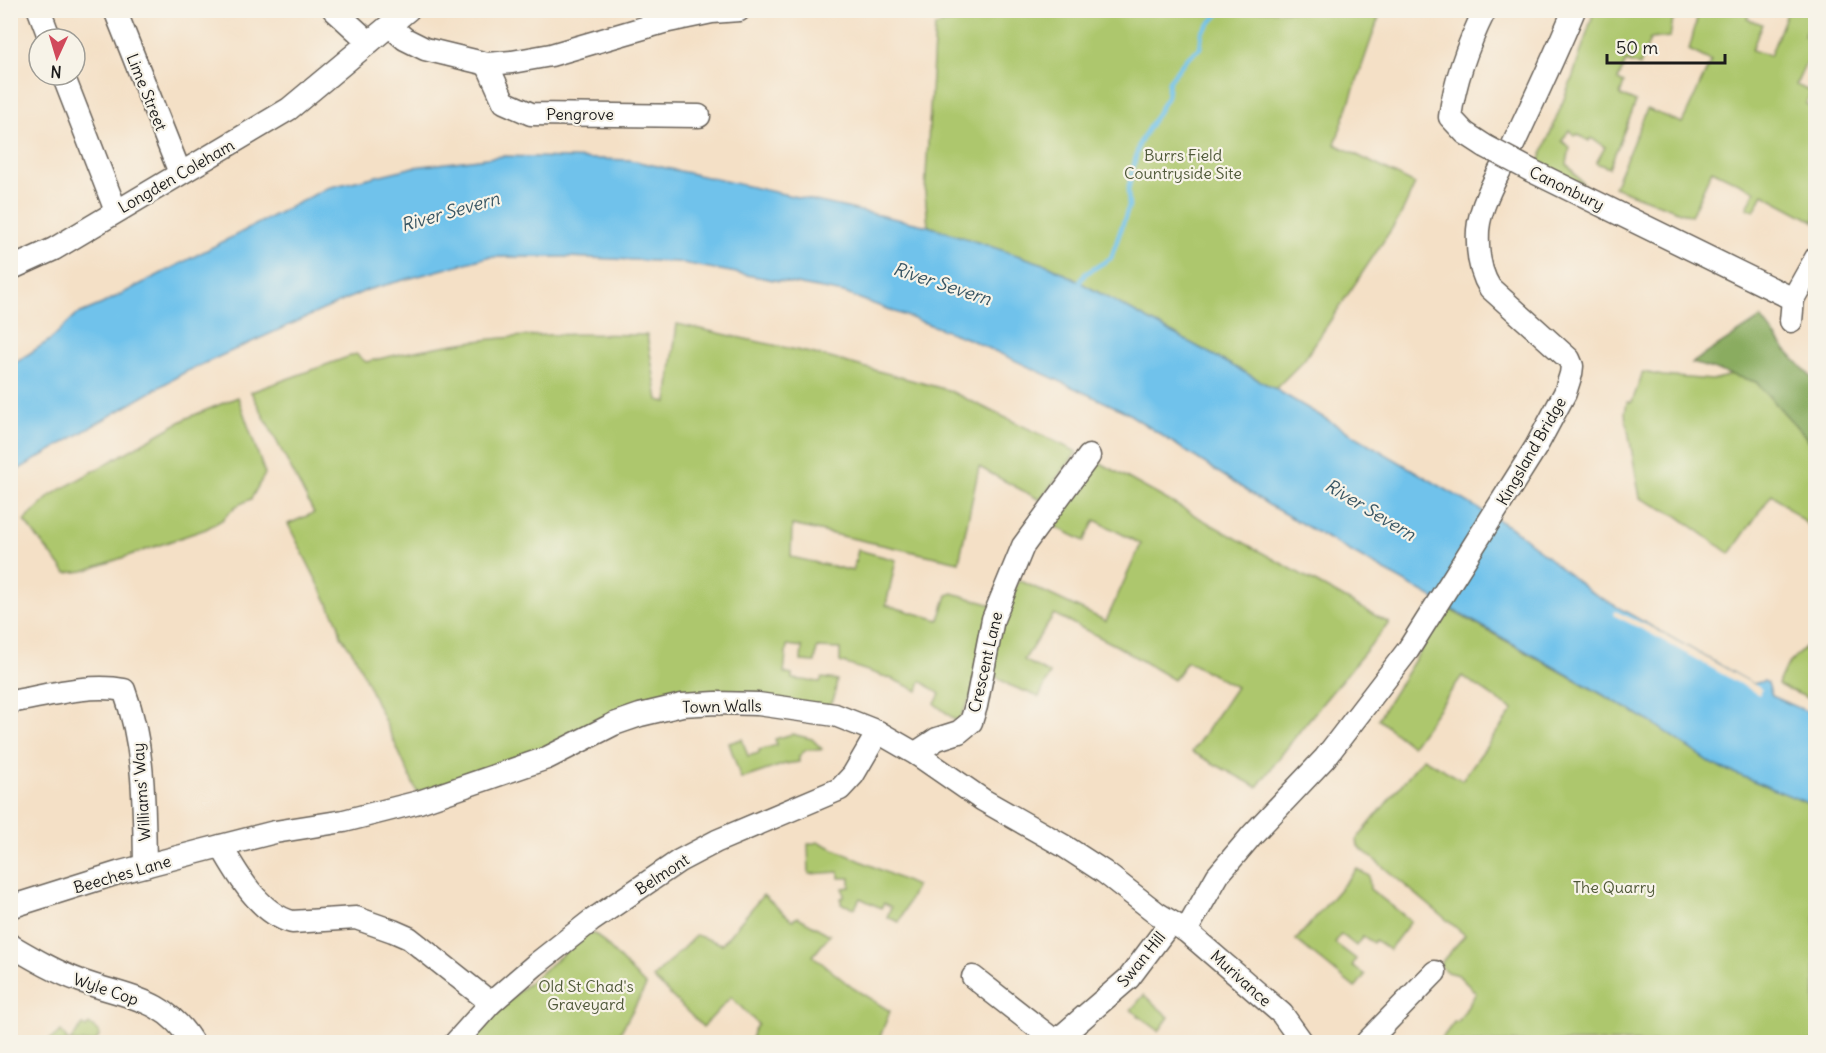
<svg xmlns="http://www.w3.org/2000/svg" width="1826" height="1053" font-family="Delius,sans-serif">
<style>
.green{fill:#adc76d;stroke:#647244;stroke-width:1.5}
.forest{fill:#8aac60;stroke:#53643e;stroke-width:1.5}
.water{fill:#6fc2eb;stroke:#466f84;stroke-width:1.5}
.pier{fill:#f4e0c6}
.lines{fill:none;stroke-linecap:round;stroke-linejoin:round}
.stream{stroke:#6fc2eb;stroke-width:4.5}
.minor-casing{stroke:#686158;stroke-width:25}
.minor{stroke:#fff;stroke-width:22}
.minor-bridge-casing{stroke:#686158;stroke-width:25;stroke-linecap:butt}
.minor-bridge{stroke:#fff;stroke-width:22}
.labels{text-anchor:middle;stroke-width:4.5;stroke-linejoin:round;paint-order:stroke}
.street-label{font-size:16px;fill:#1c1c1c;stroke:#f7f3e8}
.park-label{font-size:16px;fill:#4f5838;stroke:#f7f3e8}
.water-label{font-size:18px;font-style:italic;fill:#395664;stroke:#f7f3e8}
</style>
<rect width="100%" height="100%" fill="#f7f3e8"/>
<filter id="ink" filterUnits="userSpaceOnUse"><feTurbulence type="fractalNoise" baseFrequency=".0167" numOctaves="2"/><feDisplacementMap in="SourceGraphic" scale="12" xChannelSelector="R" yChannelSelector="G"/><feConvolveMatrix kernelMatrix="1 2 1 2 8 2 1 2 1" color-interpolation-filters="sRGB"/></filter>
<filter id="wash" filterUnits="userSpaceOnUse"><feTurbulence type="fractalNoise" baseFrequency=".008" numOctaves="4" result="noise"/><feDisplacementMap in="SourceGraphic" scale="24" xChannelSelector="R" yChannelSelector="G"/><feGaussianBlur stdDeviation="1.35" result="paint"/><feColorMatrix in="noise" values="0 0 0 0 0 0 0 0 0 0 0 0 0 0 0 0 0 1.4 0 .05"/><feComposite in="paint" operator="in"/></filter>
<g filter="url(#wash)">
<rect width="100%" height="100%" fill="#f4e0c6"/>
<!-- green -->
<g class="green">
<polygon points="991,10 1381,11 1335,144 1415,184 1401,215 1304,360 1275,389 1050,266 928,226 925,192 935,26"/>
<polygon points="1594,11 1678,11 1676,19 1673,19 1670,37 1650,39 1640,66 1626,61 1618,80 1624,83 1620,95 1636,102 1609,168 1596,163 1605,147 1591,138 1589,141 1577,134 1575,136 1569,130 1562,141 1570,147 1567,164 1584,185 1537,167 1573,76"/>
<polygon points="1699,11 1750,11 1747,19 1762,24 1752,50 1770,56 1788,11 1814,11 1804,36 1812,40 1811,49 1815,50 1815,59 1805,65 1796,85 1809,91 1815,81 1815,85 1806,104 1815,108 1815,222 1763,194 1754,211 1747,208 1755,191 1712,170 1691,216 1614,187 1647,109 1682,123 1711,61 1689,50"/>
<path d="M677,324L819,355L948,390L1077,452L1040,500L979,467L959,562L792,525L791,557L853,571L858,550L896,560L886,605L939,620L947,595L953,593L995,606L972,695L958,722L935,704L940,694L921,681L918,691L892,679L840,662V649L817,648L815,662L801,661L802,647L787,645L784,673L792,675V679L820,682L822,678L837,680L834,698L830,706L730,695L417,792L355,656L341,636L338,623L288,524L314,513L251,392L356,354L366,362C411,351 457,342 503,338C551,333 599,334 647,335L658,400L667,402Z"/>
<polygon points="1643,372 1663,376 1712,380 1732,375 1756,382 1815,447 1811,493 1815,497 1815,531 1772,494 1730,554 1676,515 1640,498 1625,413 1627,402 1632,402"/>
<polygon points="238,397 265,474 251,499 236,506 222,520 206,529 84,571 66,573 24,521 51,495 187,418"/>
<polygon points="1097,461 1389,623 1302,728 1257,787 1192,752 1236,687 1187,661 1174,680 1117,646 1054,614 1024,660 1050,674 1039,697 1009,685 990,673 999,625 1019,580 1106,621 1141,544 1095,520 1084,541 1050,524"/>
<polygon points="1447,608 1651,722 1712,764 1815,806 1815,1042 1439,1042 1455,1021 1458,1022 1476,993 1458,975 1447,972 1439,965 1465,935 1365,852 1358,846 1357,839 1423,758 1462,780 1513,710 1462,676 1412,746 1378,719"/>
<path d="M1815,637V701L1778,685C1783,664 1802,652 1815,637Z"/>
<polygon points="792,734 812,739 822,749 820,750 806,750 799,756 799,762 785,764 741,779 729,743 742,739 748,756 759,753 759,750 777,745 775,739"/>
<polygon points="819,842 916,886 899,922 887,917 891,907 884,903 881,908 860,898 855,908 841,904 841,898 844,897 843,888 850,887 850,878 839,878 839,872 809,874 808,844"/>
<polygon points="1357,869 1369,876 1370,889 1411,921 1389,950 1375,940 1373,943 1363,936 1356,946 1341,934 1335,943 1356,959 1352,966 1365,975 1355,988 1296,940"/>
<polygon points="763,895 792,920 798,917 830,935 813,956 853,988 890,1011 878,1042 751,1042 753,1031 758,1024 731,997 703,1027 653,978 696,935 722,944"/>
<polygon points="589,932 598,936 646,986 615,1042 471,1042 497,1010"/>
<polygon points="1144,995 1169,1017 1159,1031 1131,1010"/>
<polygon points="89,1024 99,1032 100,1036 94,1042 47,1042 61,1031 69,1042 83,1025 86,1027"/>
</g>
<!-- forest -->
<polygon class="forest" points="1761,318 1785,349 1815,381 1815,447 1756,382 1692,363"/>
<!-- water -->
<polygon class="water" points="503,156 630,160 928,226 1050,266 1275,389 1515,530 1589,591 1753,684 1764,681 1768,683 1772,696 1815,715 1815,806 1712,764 1651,722 1267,504 1126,412 971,340 844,293 677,262 567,257 488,257 367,290 185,372 11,474 11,364 18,361 50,340 76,315 102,304 327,188 414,167"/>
<!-- pier -->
<polygon class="pier" points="1615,611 1653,628 1762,689 1759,695 1651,634 1613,615"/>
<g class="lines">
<!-- stream -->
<polyline class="stream" points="1078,285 1085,274 1111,258 1129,206 1128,190 1139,144 1167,97 1169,81 1186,59 1200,48 1202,32 1222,10"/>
</g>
</g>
<g filter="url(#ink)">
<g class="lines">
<!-- minor casing -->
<g class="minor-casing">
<g id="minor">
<polyline points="39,10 50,39"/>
<polyline points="115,10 180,173"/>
<polyline points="334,10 369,42"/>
<polyline points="390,26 405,39 425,49 487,64 512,62 551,55 664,22 712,12 739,10"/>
<polyline points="487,64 504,102 531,114 699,116"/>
<polyline points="63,75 116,211"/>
<path d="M1485,146L1465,133L1450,117C1455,80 1468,44 1485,10"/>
<polyline points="1532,171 1793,299"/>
<polyline points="10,269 54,249 289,109 408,10"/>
<polyline points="1791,321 1793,299 1816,258"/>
<path d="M10,702C46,696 88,683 124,690C145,746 144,807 145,866"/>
<polyline points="918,755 922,749 937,739 959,732 971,722 976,706 993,619 1023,546 1089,456"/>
<path d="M221,846C237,874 259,913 292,922L356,918L393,931L409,938L491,1003"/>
<polyline points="10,907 121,872 205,850 275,832 344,821 419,802 547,758 614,724 640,715 682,705 716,703 758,704 835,715 878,732 918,755 983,800 1064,846 1104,872 1158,914 1186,931 1282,1014 1302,1042"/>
<path d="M1186,931L1218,875L1252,835L1325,758L1408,650L1536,447L1565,393L1571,374L1572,366L1569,359L1490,288C1479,271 1477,251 1478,230C1480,203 1501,169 1513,145C1534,100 1555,56 1574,10"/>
<path d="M10,945C34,959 56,972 81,981C127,998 164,997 192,1042"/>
<polyline points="973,977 1056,1042"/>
<polyline points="456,1042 491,1003 535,965 591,921 679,861 717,841 840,789 853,775 878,732"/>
<polyline points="1055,1042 1129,978 1171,922"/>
<polyline points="1367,1042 1435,972"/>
</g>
</g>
<!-- minor -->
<use href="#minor" class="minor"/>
<!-- minor-bridge casing -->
<g class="minor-bridge-casing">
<polyline id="minor-bridge" points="1485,146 1532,171"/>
</g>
<!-- minor-bridge -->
<use href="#minor-bridge" class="minor-bridge"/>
</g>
</g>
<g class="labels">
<!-- street labels -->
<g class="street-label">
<text transform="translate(147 92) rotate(68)" y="6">Lime Street</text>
<text x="580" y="120">Pengrove</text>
<text transform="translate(176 176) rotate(-30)" y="6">Longden Coleham</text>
<text transform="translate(1567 188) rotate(26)" y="6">Canonbury</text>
<text transform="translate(1531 451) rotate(-60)" y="6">Kingsland Bridge</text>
<text transform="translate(985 662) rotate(-77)" y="6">Crescent Lane</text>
<text transform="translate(722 706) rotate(-1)" y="6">Town Walls</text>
<text transform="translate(141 792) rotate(-94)" y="6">Williams' Way</text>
<text transform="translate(122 874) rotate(-16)" y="6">Beeches Lane</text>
<text transform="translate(662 874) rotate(-33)" y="6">Belmont</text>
<text transform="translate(1141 959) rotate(-51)" y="6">Swan Hill</text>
<text transform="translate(1241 978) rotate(42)" y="6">Murivance</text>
<text transform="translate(106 989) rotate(19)" y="6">Wyle Cop</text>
</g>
<!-- park labels -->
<g class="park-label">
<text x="1183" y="161">Burrs Field<tspan x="1183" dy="18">Countryside Site</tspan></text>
<text x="1614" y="893">The Quarry</text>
<text x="586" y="992">Old St Chad's<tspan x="586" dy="18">Graveyard</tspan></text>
</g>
<!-- water labels -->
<g class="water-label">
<text transform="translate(450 212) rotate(-16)" y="6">River Severn</text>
<text transform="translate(942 284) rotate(18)" y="6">River Severn</text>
<text transform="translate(1370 510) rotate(31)" y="6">River Severn</text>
</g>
</g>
<!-- margin -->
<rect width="1826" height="1053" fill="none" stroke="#f7f3e8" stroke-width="36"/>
<!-- north arrow -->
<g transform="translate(57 57) rotate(184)"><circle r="28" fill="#f7f3e8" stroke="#9f9d96" stroke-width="1.5"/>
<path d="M0-4.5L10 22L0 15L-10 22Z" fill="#d1495b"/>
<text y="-9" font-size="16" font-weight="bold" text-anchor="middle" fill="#1c1c1c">N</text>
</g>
<!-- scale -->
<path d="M1607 54v9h118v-9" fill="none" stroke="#1c1c1c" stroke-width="3"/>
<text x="1616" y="54" font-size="18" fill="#1c1c1c" stroke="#f7f3e8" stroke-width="4.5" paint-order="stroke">50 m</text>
</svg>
